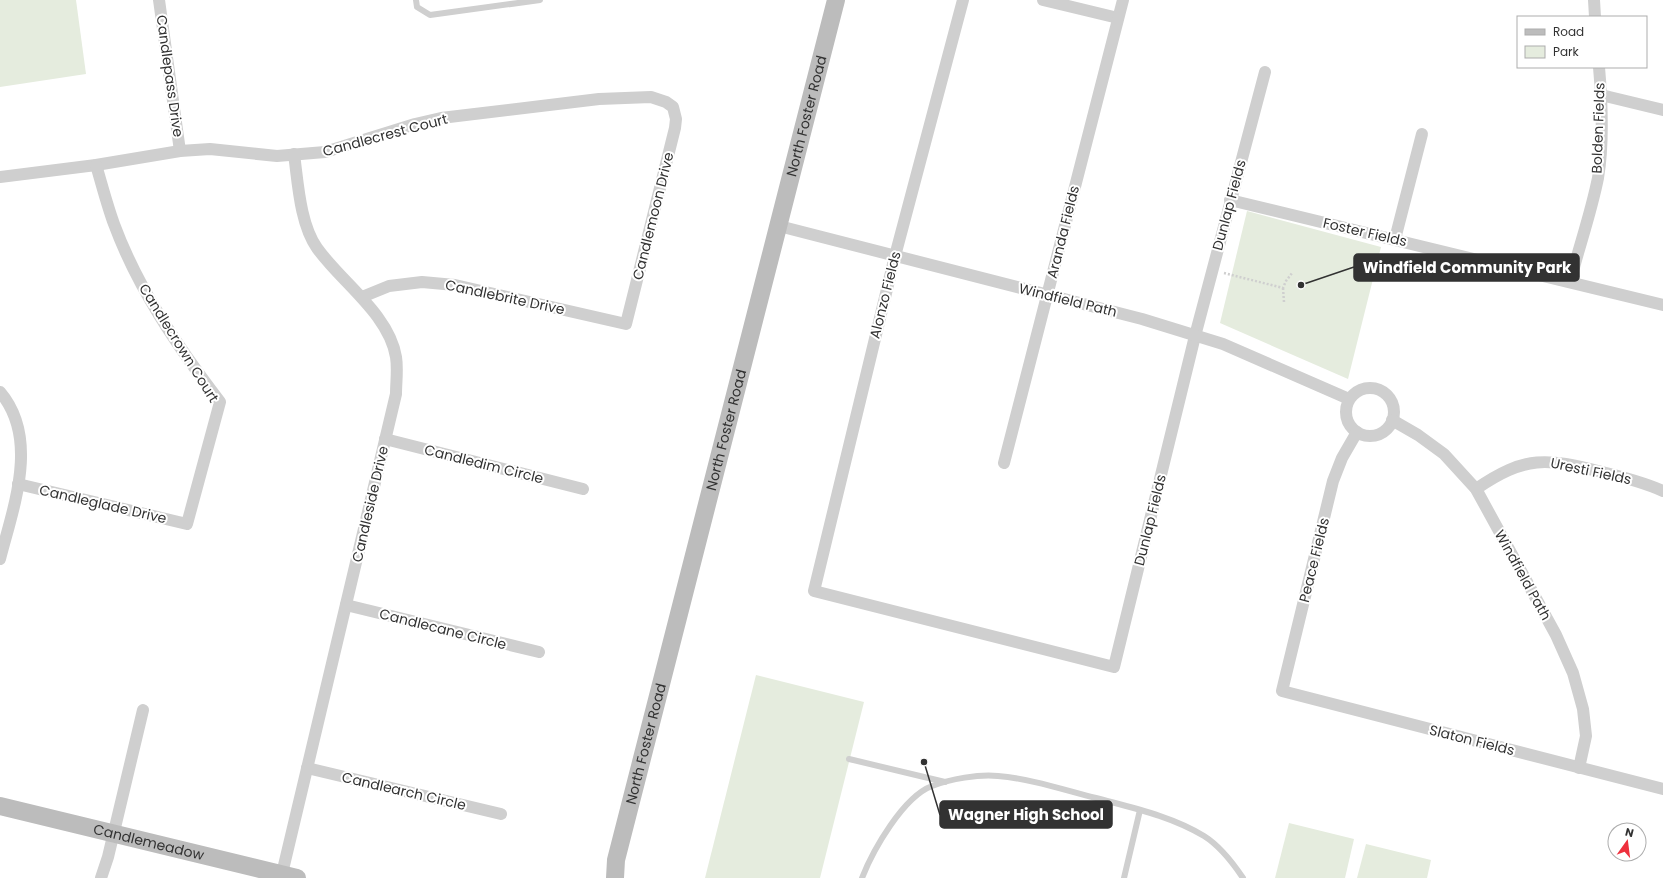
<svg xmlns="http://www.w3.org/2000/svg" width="1663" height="878" font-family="Poppins,sans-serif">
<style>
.green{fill:#e5ecde}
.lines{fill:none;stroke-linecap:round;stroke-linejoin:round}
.path{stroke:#cfcfcf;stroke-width:2.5;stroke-dasharray:2 2;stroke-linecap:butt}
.lane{stroke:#cfcfcf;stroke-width:6}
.street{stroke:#cfcfcf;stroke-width:12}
.secondary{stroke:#bcbcbc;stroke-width:18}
.labels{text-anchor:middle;stroke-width:4;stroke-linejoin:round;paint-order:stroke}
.street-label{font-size:14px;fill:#323232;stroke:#fff}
.leader{fill:none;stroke:#323232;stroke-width:1.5}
.callout-dot{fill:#323232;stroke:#fff;stroke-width:1.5}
.callout{fill:#323232;stroke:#323232;stroke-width:1.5}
.callout-label{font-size:15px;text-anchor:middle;font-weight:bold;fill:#fff}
</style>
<rect width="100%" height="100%" fill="#fff"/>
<!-- green -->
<g class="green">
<polygon points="0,0 76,0 86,74 0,87"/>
<polygon points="1247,211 1381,247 1348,379 1220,323"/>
<polygon points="756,675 864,702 820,878 705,878"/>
<polygon points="1289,823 1354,839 1345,878 1275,878"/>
<polygon points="1366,844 1431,860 1427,878 1357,878"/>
</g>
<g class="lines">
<!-- path -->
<g class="path">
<polyline points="1224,273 1283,288 1286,281 1292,273"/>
<polyline points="1283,288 1284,302"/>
</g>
<!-- lane -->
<g class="lane">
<polyline points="416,0 417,7 430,15 540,0"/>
<polyline points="849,759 945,782"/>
<path d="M862,878C873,850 903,797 932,786C950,779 979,774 998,776C1032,779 1064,790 1096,798C1133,808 1171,816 1204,836C1220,846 1233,863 1243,878"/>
<polyline points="1124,878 1140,810"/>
</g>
<!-- street -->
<g class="street">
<polyline points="159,0 180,151"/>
<polyline points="963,0 895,256 814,591 1114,667 1195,336 1265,72"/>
<polyline points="1043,0 1118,18"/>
<polyline points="1594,0 1595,17"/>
<polyline points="1601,95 1663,110"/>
<polyline points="0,177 96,165 180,151 210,149 277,156 325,152 415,124 441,118 599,99 651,97 666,102 673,107 676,119 675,128 626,324 455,285 422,282 389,286 362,297"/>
<polyline points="1230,200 1663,305"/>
<polyline points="779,226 1142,319 1223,344 1349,399"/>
<polyline points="1395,239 1422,134"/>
<path d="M1570,282C1579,247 1591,213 1598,178C1604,143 1602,102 1599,67"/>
<circle cx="1370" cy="412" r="24"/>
<path d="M0,392C40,439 13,508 0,559"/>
<polyline points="1392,420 1418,435 1444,454 1476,489 1556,635 1573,673 1583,709 1586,736 1579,768"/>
<polyline points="1357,432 1342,458 1333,481 1282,691 1663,789"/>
<polyline points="385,439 583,489"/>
<polyline points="1004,463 1123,0"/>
<path d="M18,484L187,524L220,402C178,347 138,289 114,224C107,205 102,185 96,165"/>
<path d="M1476,489C1526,455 1546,458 1602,472C1623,477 1643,482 1663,491"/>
<polyline points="346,605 539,652"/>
<polyline points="307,768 501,814"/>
<polyline points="101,878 108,857 143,710"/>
<path d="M281,878L396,394C396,382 398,369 396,357C389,314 341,282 317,248C300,224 298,183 294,154"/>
</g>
<!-- secondary -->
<g class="secondary">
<path id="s1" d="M0,806L297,878"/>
<path id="s2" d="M615,878L616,860L836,0"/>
</g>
</g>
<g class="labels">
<!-- street labels -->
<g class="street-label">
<text transform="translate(170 76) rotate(82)" y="5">Candlepass Drive</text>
<text dy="5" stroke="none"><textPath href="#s2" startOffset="786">North Foster Road</textPath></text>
<text transform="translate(1598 128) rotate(-88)" y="5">Bolden Fields</text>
<text transform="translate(385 135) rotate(-15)" y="5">Candlecrest Court</text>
<text transform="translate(1229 205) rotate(-75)" y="5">Dunlap Fields</text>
<text transform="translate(653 216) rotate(-76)" y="5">Candlemoon Drive</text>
<text transform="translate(1063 232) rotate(-76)" y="5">Aranda Fields</text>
<text transform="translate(1365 232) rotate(13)" y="5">Foster Fields</text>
<text transform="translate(885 295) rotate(-76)" y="5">Alonzo Fields</text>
<text transform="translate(505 297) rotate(12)" y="5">Candlebrite Drive</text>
<text transform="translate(1068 300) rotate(14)" y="5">Windfield Path</text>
<text transform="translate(179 343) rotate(58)" y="5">Candlecrown Court</text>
<text dy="5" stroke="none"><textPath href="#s2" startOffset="462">North Foster Road</textPath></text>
<text transform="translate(484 464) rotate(14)" y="5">Candledim Circle</text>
<text transform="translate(1591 471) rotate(12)" y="5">Uresti Fields</text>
<text transform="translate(103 504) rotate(13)" y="5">Candleglade Drive</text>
<text transform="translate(370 504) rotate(-77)" y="5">Candleside Drive</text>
<text transform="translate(1150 520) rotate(-76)" y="5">Dunlap Fields</text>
<text transform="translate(1314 560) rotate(-76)" y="5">Peace Fields</text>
<text transform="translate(1523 575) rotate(61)" y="5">Windfield Path</text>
<text transform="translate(443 629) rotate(14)" y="5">Candlecane Circle</text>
<text transform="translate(1472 740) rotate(14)" y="5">Slaton Fields</text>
<text dy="5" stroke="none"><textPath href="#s2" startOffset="138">North Foster Road</textPath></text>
<text transform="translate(404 791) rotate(13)" y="5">Candlearch Circle</text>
<text dy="5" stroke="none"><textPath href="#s1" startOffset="153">Candlemeadow</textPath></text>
</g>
</g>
<!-- callouts -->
<path class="leader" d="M1301 285L1354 267M924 762L940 815"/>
<g class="callout-dot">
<circle cx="1301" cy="285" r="4"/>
<circle cx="924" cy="762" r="4"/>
</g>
<g class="callout">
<rect x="1354" y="254" width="225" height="27" rx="4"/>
<rect x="940" y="801" width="172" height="27" rx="4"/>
</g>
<g class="callout-label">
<text x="1467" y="273">Windfield Community Park</text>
<text x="1026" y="820">Wagner High School</text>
</g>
<!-- legend -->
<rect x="1517" y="16" width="130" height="52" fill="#ffffff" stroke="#adadad"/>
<rect x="1525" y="29" width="20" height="6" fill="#bcbcbc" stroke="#adadad"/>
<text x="1553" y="36" font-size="12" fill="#323232">Road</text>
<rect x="1525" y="46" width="20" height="12" fill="#e5ecde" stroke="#adadad"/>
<text x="1553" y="56" font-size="12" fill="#323232">Park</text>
<!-- north arrow -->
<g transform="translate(1627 842) rotate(14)"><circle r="19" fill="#ffffff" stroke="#adadad"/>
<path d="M0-3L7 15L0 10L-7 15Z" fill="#ee303d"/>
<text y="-6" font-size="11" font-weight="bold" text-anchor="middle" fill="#323232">N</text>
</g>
</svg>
